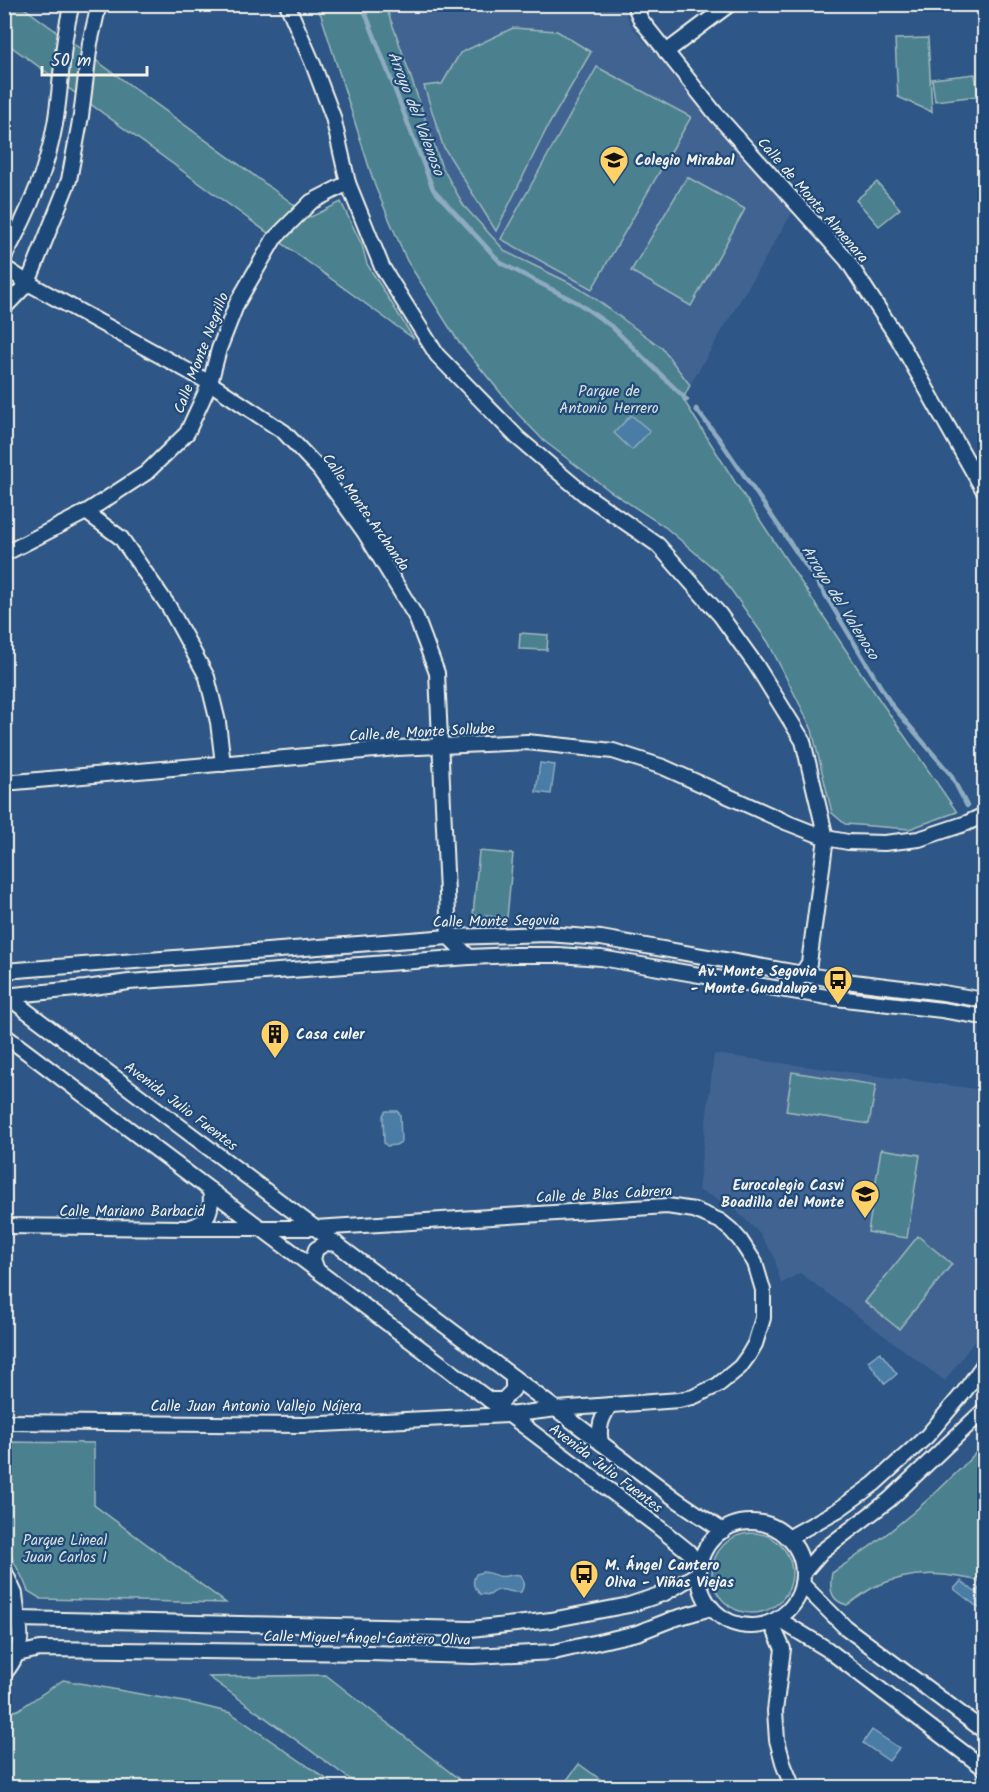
<svg xmlns="http://www.w3.org/2000/svg" width="989" height="1792" font-family="Kalam,sans-serif">
<style>
.built{fill:#406392}
.green{fill:#4c818f;stroke:#a0b9bc;stroke-width:1.5}
.water{fill:#4a7da5;stroke:#8eabc0;stroke-width:1.5}
.lines{fill:none;stroke-linecap:round;stroke-linejoin:round}
.stream{stroke:#8eabc0;stroke-width:4.5}
.minor-casing{stroke:#f4f1e8;stroke-width:18}
.minor{stroke:#1f4a7a;stroke-width:14}
.labels{text-anchor:middle;stroke-width:4.5;stroke-linejoin:round;paint-order:stroke}
.poi-label{font-size:15px;font-weight:bold;fill:#f4f1e8;stroke:#1f4a7a;text-anchor:start}
.street-label{font-size:15px;fill:#f4f1e8;stroke:#1f4a7a}
.park-label{font-size:15px;fill:#dbe0db;stroke:#1f4a7a}
.water-label{font-size:16px;font-style:italic;fill:#dae0de;stroke:#1f4a7a}
</style>
<rect width="100%" height="100%" fill="#2e5686"/>
<filter id="ink" filterUnits="userSpaceOnUse"><feTurbulence type="fractalNoise" baseFrequency=".0167" numOctaves="2"/><feDisplacementMap in="SourceGraphic" scale="12" xChannelSelector="R" yChannelSelector="G"/><feConvolveMatrix kernelMatrix="1 2 1 2 8 2 1 2 1" color-interpolation-filters="sRGB"/></filter>
<g filter="url(#ink)">
<!-- built -->
<g class="built">
<polygon points="385,5 621,5 633,28 795,208 690,385 662,348 593,297 570,283 506,252 464,206 441,165 396,34"/>
<polygon points="714,1054 984,1090 984,1328 945,1381 800,1273 781,1284 774,1256 759,1233 732,1206 698,1190"/>
</g>
<!-- green -->
<g class="green">
<polygon points="5,5 20,5 311,217 341,202 362,245 367,264 414,339 5,42"/>
<polygon points="315,5 385,5 396,34 441,165 464,206 506,252 570,283 593,297 662,348 690,385 683,399 735,482 857,667 957,812 909,829 845,824 832,813 812,730 803,711 768,642 719,573 665,527 610,491 544,441 518,414 458,341 407,261 375,186 321,15"/>
<polygon points="513,28 557,31 591,52 548,126 496,231 443,146 424,86 442,84 460,53"/>
<polygon points="928,38 932,112 898,97 895,39"/>
<polygon points="597,67 691,117 592,289 501,239"/>
<polygon points="975,74 978,96 935,101 932,79"/>
<polygon points="687,177 745,209 691,306 631,271"/>
<polygon points="877,182 900,209 879,226 856,200"/>
<polygon points="520,633 548,635 547,650 519,649"/>
<polygon points="479,851 513,854 507,918 473,915"/>
<polygon points="792,1072 876,1085 869,1124 786,1111"/>
<polygon points="881,1149 920,1155 907,1238 868,1232"/>
<polygon points="918,1236 952,1264 899,1329 865,1302"/>
<polygon points="5,1442 94,1443 94,1505 226,1603 41,1599 28,1591 23,1579 5,1545"/>
<path d="M984,1444V1582C943,1573 914,1569 874,1587C865,1592 856,1599 847,1605C830,1601 829,1588 832,1573C888,1536 939,1494 984,1444Z"/>
<circle cx="752" cy="1573" r="40"/>
<polygon points="326,1675 469,1787 470,1787 361,1787 209,1677"/>
<polygon points="63,1680 195,1704 231,1713 338,1787 5,1787 5,1713 18,1710"/>
<polygon points="579,1764 611,1787 574,1787 566,1781"/>
</g>
<!-- water -->
<g class="water">
<polygon points="631,415 650,431 632,450 614,433"/>
<polygon points="540,763 555,765 551,794 536,792"/>
<polygon points="386,1111 397,1111 400,1114 401,1142 396,1145 387,1146 384,1143 383,1115"/>
<polygon points="880,1352 897,1374 885,1384 868,1361"/>
<path d="M482,1572C489,1572 491,1574 498,1576C506,1578 512,1573 520,1575C524,1581 525,1586 521,1592C508,1594 502,1584 490,1595L480,1594C474,1587 471,1583 476,1574Z"/>
<polygon points="961,1581 975,1592 980,1588 984,1591 984,1612 954,1589"/>
<polygon points="872,1730 899,1748 889,1761 863,1743"/>
</g>
<g class="lines">
<!-- stream -->
<g class="stream">
<polyline points="362,4 433,189 501,263 578,303 611,326 687,400"/>
<polyline points="696,409 720,440 823,591 891,704 951,775 967,806"/>
</g>
<!-- minor casing -->
<g class="minor-casing">
<g id="minor">
<polyline points="287,4 313,64 333,117 348,183 382,267 437,355 518,438 583,493 658,545 720,615 756,665 803,741 826,838 809,963 799,978 786,990"/>
<polyline points="634,4 641,20 715,113 847,260 899,340 984,491"/>
<polyline points="666,52 730,4"/>
<path d="M4,257C27,216 47,171 55,124C62,85 61,43 72,4"/>
<polyline points="4,267 28,283 210,383 284,432 319,469 365,533 416,617 437,673 449,937 469,957"/>
<polyline points="4,308 28,283 69,180 81,116 90,43 99,4"/>
<polyline points="86,512 121,538 169,607 207,677 218,722 223,764"/>
<polyline points="4,554 86,512 146,473 187,433 210,383 219,349 237,303 274,239 311,202 348,183"/>
<polyline points="4,783 397,748 527,742 613,751 663,767 788,823 826,838 848,842 884,843 919,839 967,823 984,815"/>
<polyline points="4,971 449,937 547,934 601,938 837,980 943,993 984,1000"/>
<polyline points="4,994 677,1500 723,1531"/>
<polyline points="4,996 86,988 129,982 469,957 515,955 558,955 601,958 827,997 942,1010 984,1017"/>
<polyline points="4,1035 657,1526 688,1551 700,1566"/>
<polyline points="4,1226 185,1228 315,1228 667,1206 694,1210 720,1221 731,1230 740,1240 755,1263 763,1290 763,1318 755,1344 748,1356 740,1367 718,1385 693,1397 679,1400 557,1409 508,1415 302,1425 4,1422"/>
<path d="M190,1227C209,1223 213,1208 210,1190"/>
<polyline points="317,1270 313,1259 316,1249 326,1243 337,1244"/>
<polyline points="489,1400 503,1400 513,1390 513,1377"/>
<path d="M601,1443C598,1427 601,1419 610,1405"/>
<circle cx="751" cy="1574" r="52"/>
<polyline points="788,1538 838,1510 874,1484 927,1436 964,1392 984,1364"/>
<polyline points="4,1570 15,1594 17,1611"/>
<polyline points="803,1573 822,1551 889,1500 984,1410"/>
<polyline points="802,1584 845,1627 984,1731"/>
<path d="M4,1596C25,1622 26,1648 4,1674"/>
<polyline points="19,1619 471,1629 551,1620 629,1605 665,1593 699,1573"/>
<polyline points="778,1619 827,1649 984,1768"/>
<polyline points="771,1622 783,1649 775,1711 777,1740 784,1766 793,1788"/>
<polyline points="17,1654 40,1649 370,1653 473,1656 554,1652 637,1633 673,1619 711,1608"/>
</g>
</g>
<!-- minor -->
<use href="#minor" class="minor"/>
</g>
</g>
<!-- icons -->
<defs>
<g id="university-pin" transform="scale(1.5)"><path d="M0 17L-7.5 6A9.5 9.5 0 1 1 7.5 6Z" fill="#ffd166" stroke="#1f4a7a"/><path d="M0-5L7-2L0 1L-7-2ZM-4 1L0 2.5L4 1V4Q0 6-4 4Z" fill="#111"/></g>
<g id="bus-pin" transform="scale(1.5)"><path d="M0 17L-7.5 6A9.5 9.5 0 1 1 7.5 6Z" fill="#ffd166" stroke="#1f4a7a"/><path d="M-5-6H5V4H4V6H2V4H-2V6H-4V4H-5ZM-3.5-4V0h7V-4ZM-3.5 1.2v1.5H-2V1.2ZM2 1.2v1.5H3.5V1.2Z" fill="#111"/></g>
<g id="building-pin" transform="scale(1.5)"><path d="M0 17L-7.5 6A9.5 9.5 0 1 1 7.5 6Z" fill="#ffd166" stroke="#1f4a7a"/><path d="M-4-6H4V6H1V3H-1V6H-4ZM-2.5-4.3h1.7v1.8h-1.7ZM.8-4.3h1.7v1.8H.8ZM-2.5-1h1.7V.8h-1.7ZM.8-1h1.7V.8H.8Z" fill="#111"/></g>
<g id="school-pin" transform="scale(1.5)"><path d="M0 17L-7.5 6A9.5 9.5 0 1 1 7.5 6Z" fill="#ffd166" stroke="#1f4a7a"/><path d="M0-5L7-2L0 1L-7-2ZM-4 1L0 2.5L4 1V4Q0 6-4 4Z" fill="#111"/></g>
</defs>
<g fill-rule="evenodd">
<use href="#university-pin" x="614" y="160"/>
<use href="#bus-pin" x="838" y="980"/>
<use href="#building-pin" x="275" y="1034"/>
<use href="#school-pin" x="865" y="1194"/>
<use href="#bus-pin" x="584" y="1574"/>
</g>
<g class="labels">
<!-- poi labels -->
<g class="poi-label">
<text x="635" y="165">Colegio Mirabal</text>
<text x="817" y="976" text-anchor="end">Av. Monte Segovia<tspan x="817" dy="17">- Monte Guadalupe</tspan></text>
<text x="296" y="1039">Casa culer</text>
<text x="844" y="1190" text-anchor="end">Eurocolegio Casvi<tspan x="844" dy="17">Boadilla del Monte</tspan></text>
<text x="605" y="1570">M. Ángel Cantero<tspan x="605" dy="17">Oliva - Viñas Viejas</tspan></text>
</g>
<!-- street labels -->
<g class="street-label">
<text transform="translate(813 200) rotate(49)" y="5">Calle de Monte Almenara</text>
<text transform="translate(201 353) rotate(-69)" y="5">Calle Monte Negrillo</text>
<text transform="translate(366 512) rotate(55)" y="5">Calle Monte Archanda</text>
<text transform="translate(422 732) rotate(-3)" y="5">Calle de Monte Sollube</text>
<text transform="translate(496 921) rotate(-1)" y="5">Calle Monte Segovia</text>
<text transform="translate(181 1106) rotate(37)" y="5">Avenida Julio Fuentes</text>
<text transform="translate(604 1194) rotate(-3)" y="5">Calle de Blas Cabrera</text>
<text x="132" y="1216">Calle Mariano Barbacid</text>
<text x="256" y="1411">Calle Juan Antonio Vallejo Nájera</text>
<text transform="translate(606 1468) rotate(37)" y="5">Avenida Julio Fuentes</text>
<text transform="translate(367 1638) rotate(1)" y="5">Calle Miguel Ángel Cantero Oliva</text>
</g>
<!-- park labels -->
<g class="park-label">
<text x="609" y="396">Parque de<tspan x="609" dy="17">Antonio Herrero</tspan></text>
<text x="65" y="1545">Parque Lineal<tspan x="65" dy="17">Juan Carlos I</tspan></text>
</g>
<!-- water labels -->
<g class="water-label">
<text transform="translate(417 113) rotate(69)" y="6">Arroyo del Valenoso</text>
<text transform="translate(841 602) rotate(58)" y="6">Arroyo del Valenoso</text>
</g>
</g>
<!-- margin -->
<rect width="989" height="1792" fill="none" stroke="#1f4a7a" stroke-width="24"/>
<rect x="12" y="12" width="965" height="1768" fill="none" stroke="#f4f1e8" stroke-width="2" filter="url(#ink)"/>
<!-- scale -->
<path d="M42 66v9h105v-9" fill="none" stroke="#f4f1e8" stroke-width="3"/>
<text x="51" y="66" font-size="18" fill="#f4f1e8" stroke="#1f4a7a" stroke-width="4.5" paint-order="stroke">50 m</text>
</svg>
